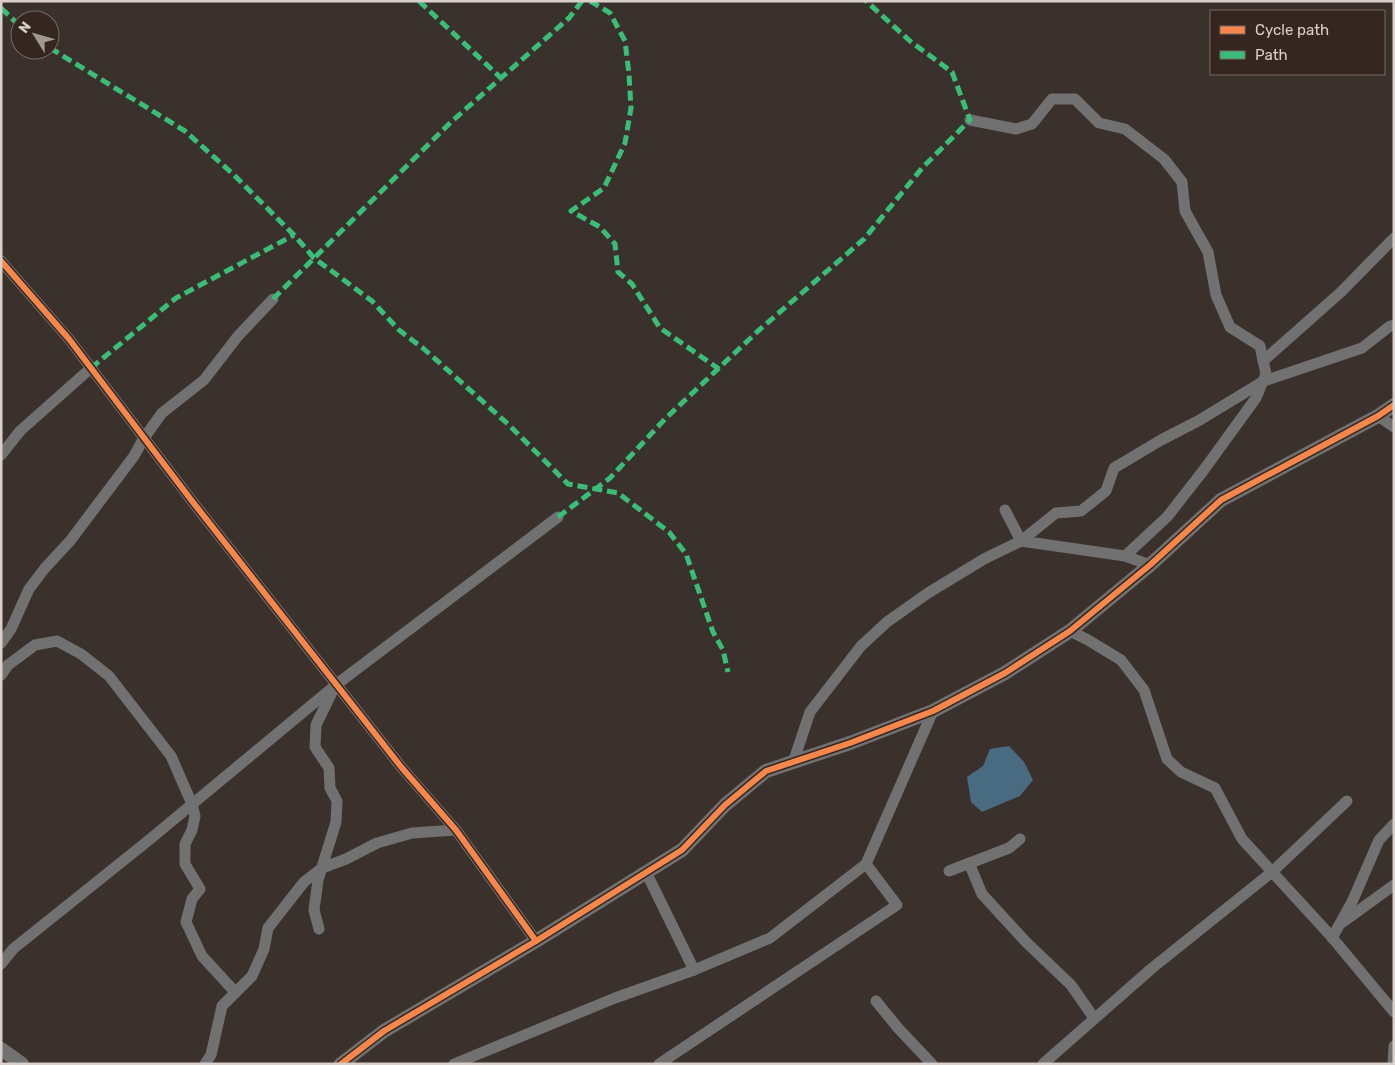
<svg xmlns="http://www.w3.org/2000/svg" width="1395" height="1065" font-family="Rubik,sans-serif">
<style>
.water{fill:#486b82}
.lines{fill:none;stroke-linecap:round;stroke-linejoin:round}
.minor{stroke:#707170;stroke-width:11}
.tertiary{stroke:#707170;stroke-width:14}
.quiet{stroke:#3abd76;stroke-width:5;stroke-dasharray:10 5;stroke-linecap:butt}
.cycleway-casing{stroke:#35261f;stroke-width:9}
.cycleway{stroke:#f5874c;stroke-width:6}
</style>
<rect width="100%" height="100%" fill="#3a312d"/>
<!-- water -->
<polygon class="water" points="1009,746 1024,762 1033,780 1020,796 982,812 971,802 967,777 983,766 990,749"/>
<g class="lines">
<!-- minor -->
<g class="minor">
<polyline points="970,120 1016,129 1032,124 1052,99 1075,99 1099,123 1125,129 1164,159 1182,182 1185,211 1208,252 1216,295 1230,327 1260,346 1266,374 1256,398 1203,471 1167,517 1125,556"/>
<polyline points="1,261 69,339 192,501 402,768 456,830 536,941"/>
<polyline points="1263,361 1341,292 1394,238"/>
<polyline points="1378,416 1394,427"/>
<polyline points="1,455 20,431 91,368"/>
<polyline points="1005,510 1021,541 1125,556 1150,565"/>
<polyline points="1070,631 1088,640 1121,660 1144,690 1167,759 1181,772 1215,788 1242,839 1330,935 1394,1012"/>
<polyline points="1,643 11,629 29,589 45,568 70,541 134,456 144,438 162,413 204,380 238,336 273,299"/>
<polyline points="1,675 8,665 35,645 57,641 81,654 109,676 171,756 192,804 195,816 192,830 185,844 185,864 200,889 192,899 186,922 202,956 235,992"/>
<polyline points="793,763 810,712 861,646 887,622 928,593 984,559 1021,541 1056,513 1081,511 1106,491 1114,468 1161,440 1198,421 1264,381 1362,348 1390,326 1394,325"/>
<polyline points="969,863 982,894 1026,942 1071,985 1094,1018"/>
<polyline points="949,871 1009,848 1020,839"/>
<polyline points="647,874 694,970"/>
<polyline points="1343,922 1394,885"/>
<polyline points="319,929 314,910 318,880 336,822 337,801 330,788 329,768 315,747 316,725 334,688"/>
<polyline points="1332,938 1352,902 1379,840 1394,824"/>
<polyline points="1,964 13,949 149,840 337,684 558,517"/>
<polyline points="876,1001 898,1028 932,1064"/>
<polyline points="205,1064 211,1055 222,1006 252,976 264,949 268,928 304,882 322,868 346,859 377,843 412,833 456,830"/>
<polyline points="454,1064 615,998 694,970 770,938 866,864 933,711"/>
<polyline points="659,1064 897,905 866,864"/>
<polyline points="1043,1064 1151,969 1272,872 1347,801"/>
<polyline points="1393,1064 1394,1046"/>
</g>
<!-- tertiary -->
<g class="tertiary">
<polyline points="1,1049 22,1064"/>
<polyline points="341,1064 384,1031 536,941 682,850 725,805 766,771 850,743 933,711 1005,673 1070,631 1150,565 1221,500 1378,416 1394,405"/>
</g>
<!-- quiet -->
<g class="quiet">
<polyline points="419,1 501,78"/>
<polyline points="590,1 610,13 625,41 629,74 631,108 625,143 604,188 571,211 600,227 615,244 618,272 632,284 660,328 719,369"/>
<polyline points="1,8 20,26"/>
<polyline points="50,48 185,131 233,174 294,235 314,258 372,301 399,330 424,349 509,425 568,484 618,493 669,532 686,554 713,632 723,650 728,672"/>
<polyline points="273,299 451,122 569,18 582,1"/>
<polyline points="91,368 176,298 294,235"/>
<polyline points="558,517 610,478 665,419 758,331 864,239 923,167 970,120 952,72 910,41 866,1"/>
</g>
<!-- cycleway casing -->
<g class="cycleway-casing">
<g id="cycleway">
<polyline points="1,261 69,339 192,501 402,768 456,830 536,941"/>
<polyline points="341,1064 384,1031 536,941 682,850 725,805 766,771 850,743 933,711 1005,673 1070,631 1150,565 1221,500 1378,416 1394,405"/>
</g>
</g>
<!-- cycleway -->
<use href="#cycleway" class="cycleway"/>
</g>
<!-- border -->
<rect width="1395" height="1065" fill="none" stroke="#d9d0cb" stroke-width="5"/>
<!-- legend -->
<rect x="1210" y="10" width="175" height="65" fill="#35261f" stroke="#776a64"/>
<rect x="1220" y="26" width="25" height="8" fill="#f5874c" stroke="#776a64"/>
<text x="1255" y="35" font-size="15" fill="#d9d0cb">Cycle path</text>
<rect x="1220" y="51" width="25" height="8" fill="#3abd76" stroke="#776a64"/>
<text x="1255" y="60" font-size="15" fill="#d9d0cb">Path</text>
<!-- north arrow -->
<g transform="translate(35 35) rotate(307)"><circle r="24" fill="#35261f" stroke="#776a64"/>
<path d="M0-4L9 19L0 12L-9 19Z" fill="#a19894"/>
<text y="-8" font-size="14" font-weight="bold" text-anchor="middle" fill="#d9d0cb">N</text>
</g>
</svg>
